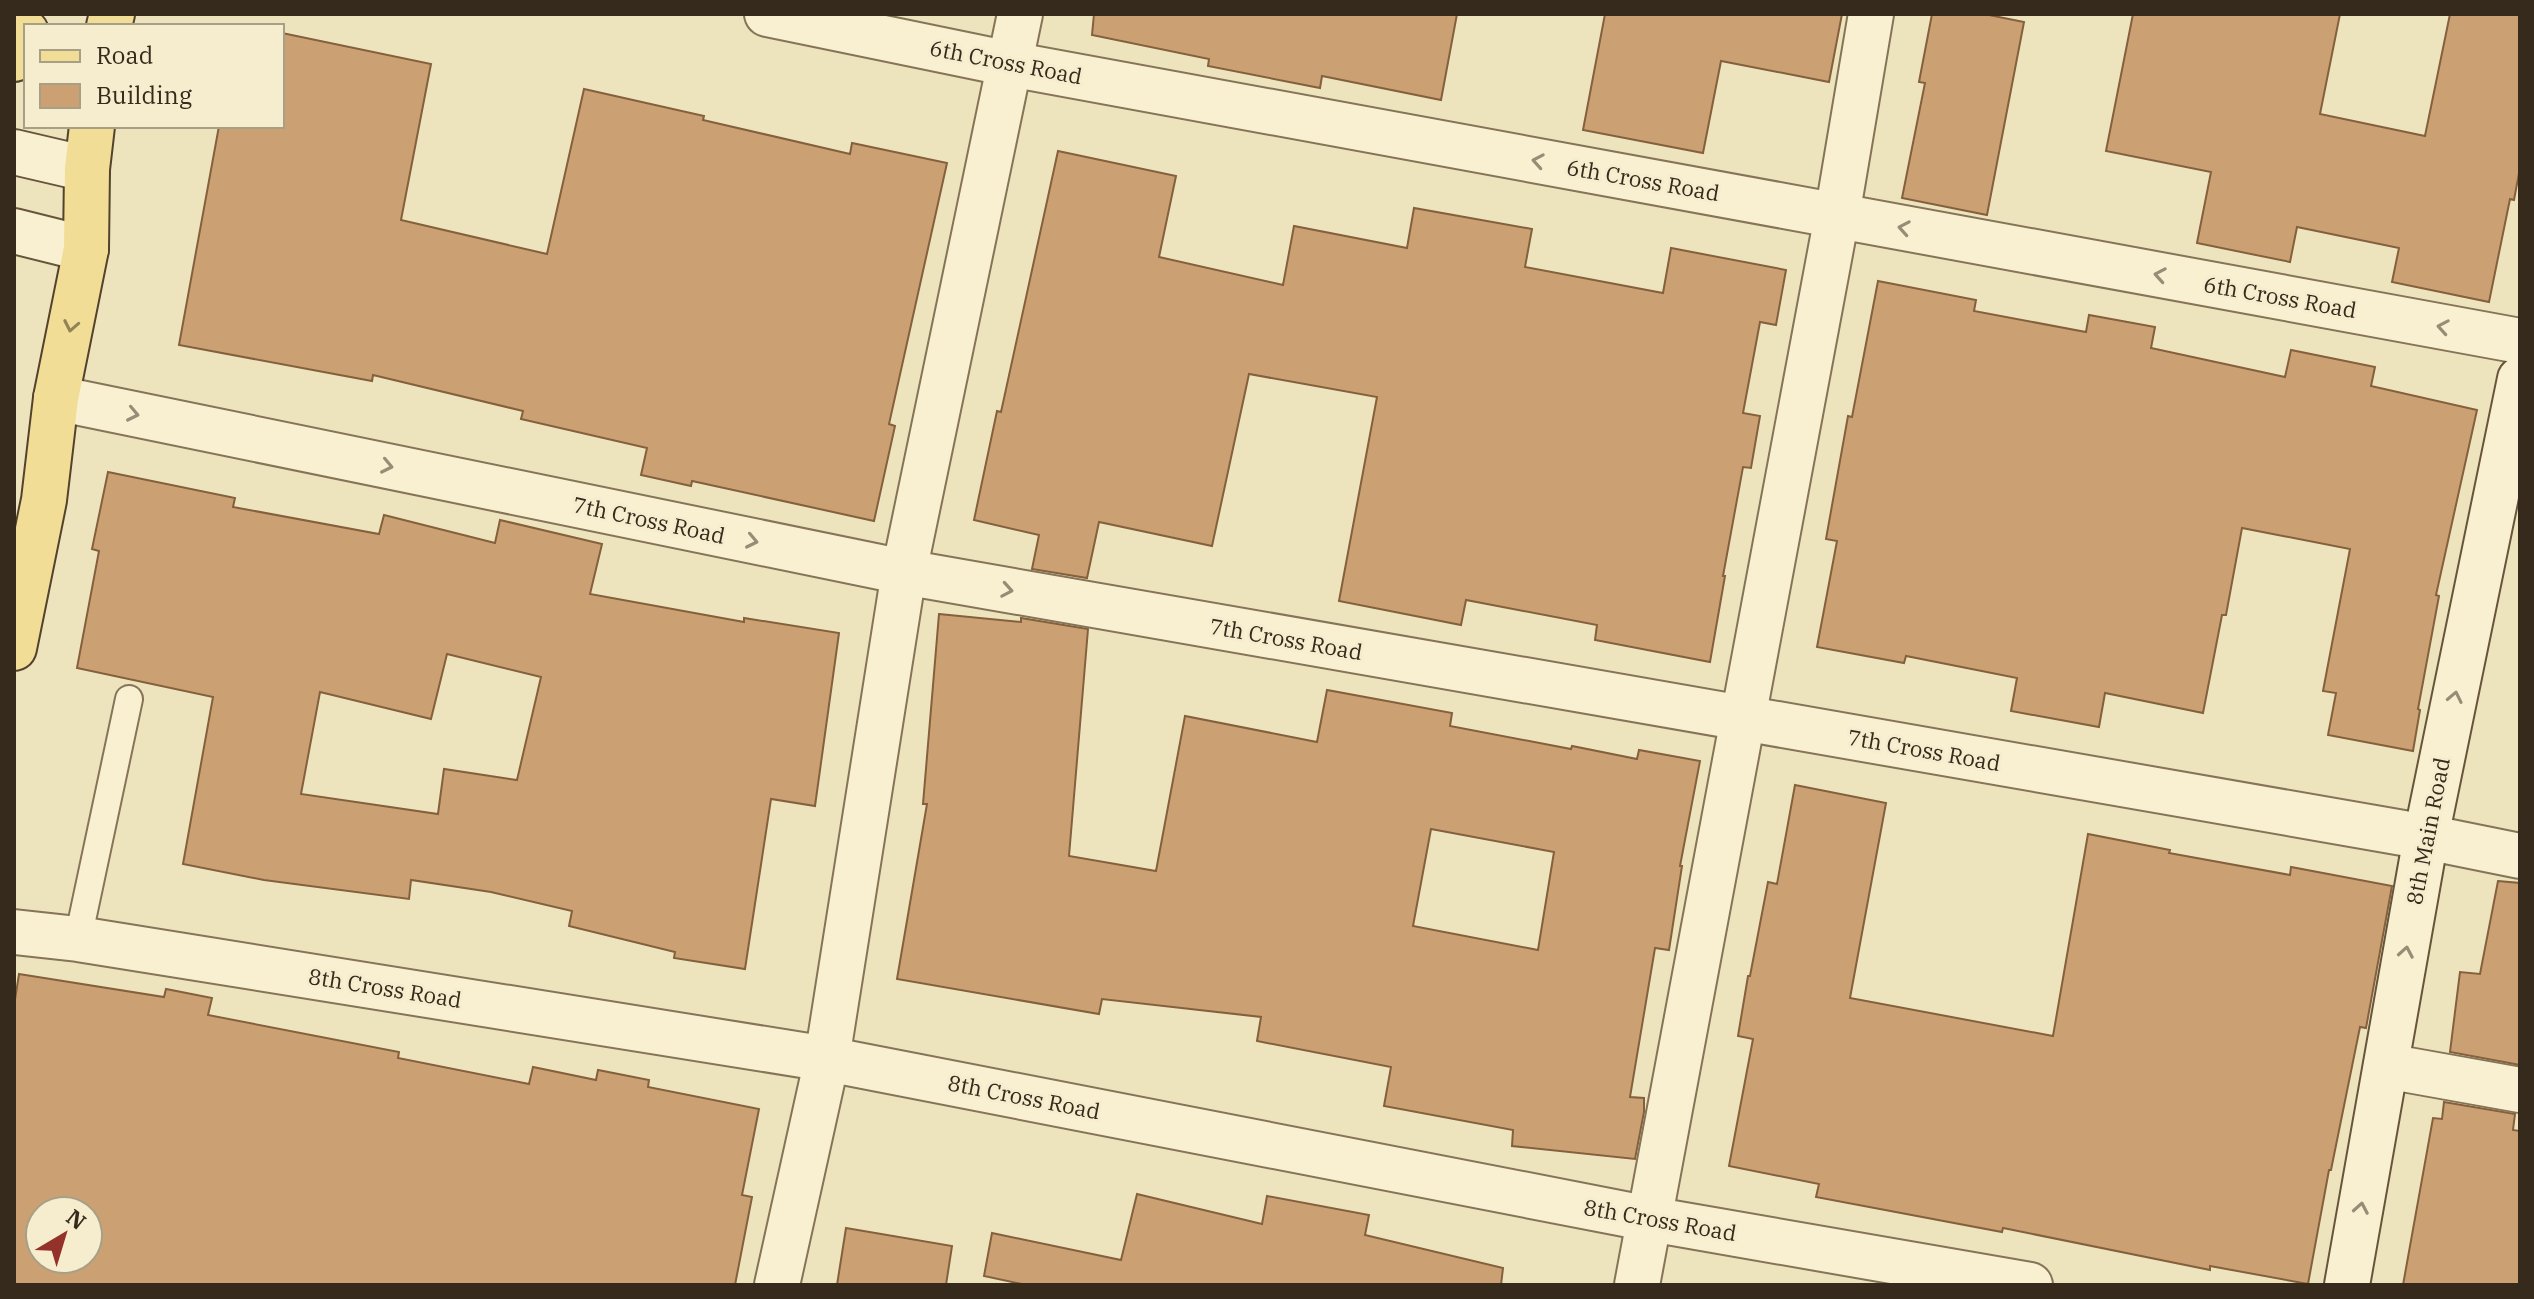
<svg xmlns="http://www.w3.org/2000/svg" width="2534" height="1299" font-family="'IBM Plex Serif',serif">
<style>
.building{fill:#cba174;stroke:#84603d;stroke-width:2;fill-rule:evenodd}
.lines{fill:none;stroke-linecap:round;stroke-linejoin:round}
.lane-casing{stroke:#857457;stroke-width:30}
.street-casing{stroke:#857457;stroke-width:48}
.secondary-casing{stroke:#67553b;stroke-width:48}
.primary-casing{stroke:#53422c;stroke-width:48}
.lane{stroke:#f8f0d1;stroke-width:26}
.street{stroke:#f8f0d1;stroke-width:44}
.secondary{stroke:#f8f0d1;stroke-width:44}
.primary{stroke:#f1dd95;stroke-width:44}
.oneway{stroke:#968d76}
.oneway2{stroke:#938458}
.labels{text-anchor:middle;stroke-width:6;stroke-linejoin:round;paint-order:stroke}
.street-label{font-size:22px;fill:#352a1c;stroke:#f5edce}
</style>
<rect width="100%" height="100%" fill="#ede4be"/>
<!-- building -->
<g class="building">
<polygon points="1094,14 1457,14 1441,100 1322,76 1320,88 1208,66 1209,59 1092,35"/>
<polygon points="1605,14 1842,14 1829,82 1721,61 1703,153 1583,130"/>
<polygon points="1932,14 1984,14 2024,22 1987,215 1902,198 1925,83 1919,82"/>
<polygon points="2133,14 2340,14 2320,114 2425,136 2450,14 2520,14 2520,168 2514,200 2510,199 2489,302 2392,282 2399,248 2297,227 2290,262 2197,243 2211,172 2106,151"/>
<polygon points="282,33 431,64 401,220 547,254 584,89 704,116 703,120 850,154 852,143 947,163 889,424 895,426 874,521 692,481 691,486 641,475 647,448 521,419 523,411 373,375 372,381 179,345 219,126 282,126"/>
<polygon points="1058,151 1176,176 1159,257 1283,285 1294,226 1407,248 1414,208 1532,229 1525,267 1663,293 1671,248 1786,270 1776,325 1760,322 1743,413 1760,416 1751,468 1743,467 1723,576 1725,576 1710,662 1595,640 1597,625 1466,600 1461,625 1339,601 1377,397 1249,374 1212,546 1099,522 1087,578 1032,569 1039,535 974,520 997,411 1001,412"/>
<polygon points="1878,281 1976,300 1974,311 2086,332 2089,315 2155,327 2151,348 2285,377 2291,350 2375,367 2371,386 2477,410 2436,595 2439,596 2418,709 2420,710 2413,751 2328,735 2336,693 2323,691 2350,549 2242,528 2226,615 2222,615 2203,713 2105,693 2099,727 2011,711 2017,678 1906,656 1904,663 1817,647 1837,541 1826,539 1848,416 1852,417"/>
<path d="M108,472L235,498L233,507L379,534L384,515L495,543L500,520L602,544L590,594L744,622V618L839,633L815,806L771,799L745,969L674,958L675,952L569,926L572,911L491,892L411,880L409,899L264,880L183,864L213,697L77,668L99,551L92,549ZM447,654L541,677L517,780L444,769L438,814L301,794L320,692L431,719Z"/>
<path d="M939,614L1021,622V618L1088,629L1069,856L1156,871L1185,716L1317,742L1327,690L1452,713L1450,726L1571,749L1572,746L1637,759L1639,750L1700,761L1680,866H1682L1669,950L1655,948L1630,1097L1644,1098V1112L1635,1159L1512,1146L1513,1130L1384,1106L1391,1067L1257,1041L1261,1017L1102,999L1099,1014L897,979L927,804H923ZM1431,829L1554,852L1538,950L1413,926Z"/>
<polygon points="1795,785 1886,803 1850,998 2053,1036 2088,834 2170,850 2169,853 2290,875 2291,867 2392,886 2366,1028 2360,1027 2331,1170 2329,1170 2308,1284 2210,1266 2210,1270 2003,1228 2002,1232 1816,1197 1819,1184 1729,1166 1753,1039 1738,1036 1748,976 1750,976 1768,882 1777,884"/>
<polygon points="2498,881 2520,883 2520,1065 2450,1052 2460,972 2480,974"/>
<path d="M19,974L164,997L166,989L212,998L208,1015L399,1052L398,1058L529,1084L533,1067L596,1080L598,1070L649,1080L648,1087L759,1109L742,1195L752,1197L735,1285H14V1006ZM40,1211H88V1259H40Z"/>
<polygon points="2444,1102 2515,1114 2513,1130 2520,1131 2520,1285 2403,1285 2433,1118 2442,1119"/>
<polygon points="1137,1194 1262,1224 1267,1196 1369,1215 1365,1235 1503,1268 1501,1285 1026,1285 984,1276 992,1233 1121,1260"/>
<polygon points="846,1228 952,1246 946,1285 837,1285"/>
</g>
<g class="lines">
<!-- lane casing -->
<g class="lane-casing">
<polyline id="lane" points="78,939 129,699"/>
</g>
<!-- street casing -->
<g class="street-casing">
<g id="street">
<polyline points="767,14 1010,64 2520,341"/>
<polyline points="56,398 904,572 2426,837 2520,856"/>
<polyline points="14,932 78,939 827,1059 1650,1219 2030,1285"/>
<polyline points="2386,1066 2520,1090"/>
<polyline points="777,1285 827,1059 904,572 1020,14"/>
<polyline points="1637,1285 1837,216 1871,14"/>
</g>
</g>
<!-- secondary casing -->
<g class="secondary-casing">
<g id="secondary">
<polyline points="14,152 87,169"/>
<polyline points="14,231 86,249"/>
<polyline points="2347,1285 2426,837 2520,379"/>
</g>
</g>
<!-- primary casing -->
<g class="primary-casing">
<g id="primary">
<polyline points="109,26 112,14"/>
<polyline points="14,59 26,32"/>
<polyline points="14,648 44,500 56,398 86,249 87,169 92,126"/>
</g>
</g>
<!-- lane -->
<use href="#lane" class="lane"/>
<!-- street -->
<use href="#street" class="street"/>
<!-- secondary -->
<use href="#secondary" class="secondary"/>
<!-- primary -->
<use href="#primary" class="primary"/>
</g>
<!-- one-way arrows -->
<defs><path id="oneway-chevron" d="M-2-3.5L2.5 0L-2 3.5" fill="none" stroke-width="1.6" stroke-linecap="round" stroke-linejoin="round" transform="scale(2)"/></defs>
<g class="oneway">
<use href="#oneway-chevron" transform="translate(1538 161) rotate(-170)"/>
<use href="#oneway-chevron" transform="translate(1904 228) rotate(-170)"/>
<use href="#oneway-chevron" transform="translate(2160 275) rotate(-170)"/>
<use href="#oneway-chevron" transform="translate(2443 327) rotate(-170)"/>
<use href="#oneway-chevron" transform="translate(133 414) rotate(12)"/>
<use href="#oneway-chevron" transform="translate(387 466) rotate(12)"/>
<use href="#oneway-chevron" transform="translate(752 541) rotate(12)"/>
<use href="#oneway-chevron" transform="translate(1007 590) rotate(10)"/>
<use href="#oneway-chevron" transform="translate(2455 697) rotate(-78)"/>
<use href="#oneway-chevron" transform="translate(2406 952) rotate(-80)"/>
<use href="#oneway-chevron" transform="translate(2361 1208) rotate(-80)"/>
</g>
<use class="oneway2" href="#oneway-chevron" transform="translate(71 326) rotate(101)"/>
<g class="labels">
<!-- street labels -->
<g class="street-label">
<text transform="translate(1006 62) rotate(11)" y="8">6th Cross Road</text>
<text transform="translate(1643 180) rotate(10)" y="8">6th Cross Road</text>
<text transform="translate(2280 297) rotate(10)" y="8">6th Cross Road</text>
<text transform="translate(649 520) rotate(12)" y="8">7th Cross Road</text>
<text transform="translate(1286 639) rotate(10)" y="8">7th Cross Road</text>
<text transform="translate(1924 750) rotate(10)" y="8">7th Cross Road</text>
<text transform="translate(2428 831) rotate(-79)" y="8">8th Main Road</text>
<text transform="translate(385 988) rotate(9)" y="8">8th Cross Road</text>
<text transform="translate(1024 1097) rotate(11)" y="8">8th Cross Road</text>
<text transform="translate(1660 1220) rotate(10)" y="8">8th Cross Road</text>
</g>
</g>
<!-- border -->
<rect width="2534" height="1299" fill="none" stroke="#352a1c" stroke-width="32"/>
<!-- legend -->
<rect x="24" y="24" width="260" height="104" fill="#f5edce" stroke="#a89f87" stroke-width="2"/>
<rect x="40" y="50" width="40" height="12" fill="#f1dd95" stroke="#a89f87" stroke-width="2"/>
<text x="96" y="64" font-size="24" fill="#352a1c">Road</text>
<rect x="40" y="84" width="40" height="24" fill="#cba174" stroke="#a89f87" stroke-width="2"/>
<text x="96" y="104" font-size="24" fill="#352a1c">Building</text>
<!-- north arrow -->
<g transform="translate(64 1235) rotate(38)"><circle r="38" fill="#f5edce" stroke="#a89f87" stroke-width="2"/>
<path d="M0-6L14 30L0 20L-14 30Z" fill="#943128"/>
<text y="-12" font-size="22" font-weight="bold" text-anchor="middle" fill="#352a1c">N</text>
</g>
</svg>
